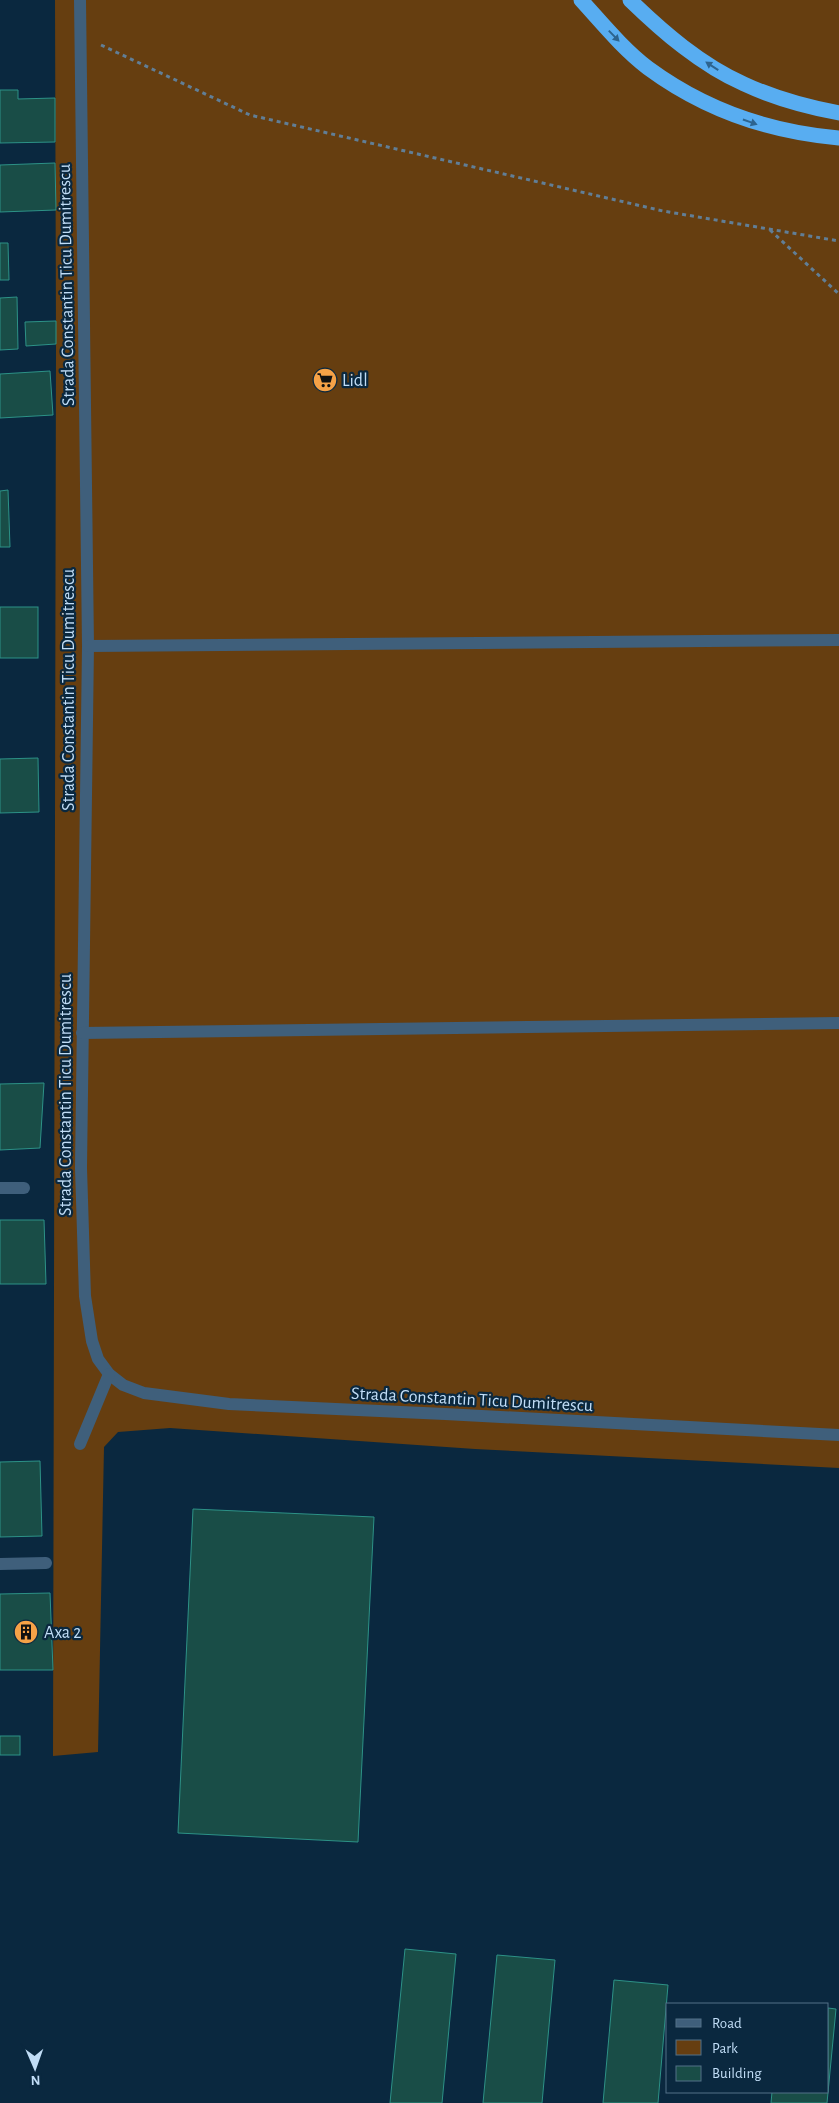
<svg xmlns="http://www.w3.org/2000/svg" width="839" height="2103" font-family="'Alegreya Sans',sans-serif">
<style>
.green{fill:#663e10}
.building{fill:#194d47;stroke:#2d9287}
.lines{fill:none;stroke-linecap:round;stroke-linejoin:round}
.path{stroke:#617e96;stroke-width:3;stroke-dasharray:4 4;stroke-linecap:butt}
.minor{stroke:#3f5f7b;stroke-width:12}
.highway{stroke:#58adf1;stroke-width:15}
.oneway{fill:#2d648f}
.labels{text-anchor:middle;stroke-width:4.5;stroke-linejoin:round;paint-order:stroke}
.street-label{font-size:18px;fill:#c1ddf6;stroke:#0a283f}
.poi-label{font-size:18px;fill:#c1ddf6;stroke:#0a283f;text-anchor:start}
</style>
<rect width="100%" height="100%" fill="#0a283f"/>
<!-- green -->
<polygon class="green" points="55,0 839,0 839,1468 475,1449 170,1428 118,1432 104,1447 98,1752 53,1756 56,344"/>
<!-- building -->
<g class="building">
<polygon points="0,90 18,90 18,99 55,98 55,142 0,143"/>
<polygon points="55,163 56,210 0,212 0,165"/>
<polygon points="0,243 8,243 9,280 0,280"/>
<polygon points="17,297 18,349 0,350 0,298"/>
<polygon points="56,321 56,344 26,346 25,322"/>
<polygon points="50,371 53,415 0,418 0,374"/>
<polygon points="8,490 10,547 0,547 0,491"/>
<rect x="0" y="607" width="38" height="51"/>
<polygon points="38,758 39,812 0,813 0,759"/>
<polygon points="44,1083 40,1148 0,1150 0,1084"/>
<polygon points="0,1220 44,1220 46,1284 0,1284"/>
<polygon points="40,1461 42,1536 0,1537 0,1462"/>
<polygon points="193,1509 374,1517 358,1842 178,1833"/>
<polygon points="50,1593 53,1670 0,1670 0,1594"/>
<rect x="0" y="1736" width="20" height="19"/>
<polygon points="405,1949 456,1954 442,2103 390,2103"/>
<polygon points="497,1955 555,1960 542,2103 483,2103"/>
<polygon points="614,1980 668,1985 658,2103 603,2103"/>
<polygon points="828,2008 836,2009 827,2103 771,2103 772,2092 828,2092"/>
</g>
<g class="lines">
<!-- path -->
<g class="path">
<polyline points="101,45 250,115 663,211 839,241"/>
<polyline points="770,230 839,294"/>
</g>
<!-- minor -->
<g class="minor">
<polyline points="80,0 88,646 81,1168 85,1296 92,1341 98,1359 109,1374 123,1385 144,1393 229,1404 445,1414 839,1435"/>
<polyline points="88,646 839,640"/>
<polyline points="82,1033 839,1023"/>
<polyline points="0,1188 24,1188"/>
<polyline points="80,1444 109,1374"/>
<polyline points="0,1564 46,1563"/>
</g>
<!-- highway -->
<g class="highway">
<path d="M581,0C602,23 623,49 648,68C705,110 769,132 839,138"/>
<path d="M630,0C663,32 701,65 744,84C774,98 807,107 839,113"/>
</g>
</g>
<!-- one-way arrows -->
<defs><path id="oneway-solid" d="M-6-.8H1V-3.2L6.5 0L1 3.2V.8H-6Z" transform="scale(1.25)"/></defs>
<g class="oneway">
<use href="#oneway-solid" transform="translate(614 36) rotate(46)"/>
<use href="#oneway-solid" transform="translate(712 66) rotate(-147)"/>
<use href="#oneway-solid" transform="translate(750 122) rotate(19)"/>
</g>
<!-- icons -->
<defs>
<g id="supermarket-disc" transform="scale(1.25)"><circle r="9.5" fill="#f6a247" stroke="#0a283f"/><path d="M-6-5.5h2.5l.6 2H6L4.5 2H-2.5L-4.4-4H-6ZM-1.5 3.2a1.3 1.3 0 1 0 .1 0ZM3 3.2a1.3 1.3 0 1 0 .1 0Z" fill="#111"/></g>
<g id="building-disc" transform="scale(1.25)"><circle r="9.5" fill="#f6a247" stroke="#0a283f"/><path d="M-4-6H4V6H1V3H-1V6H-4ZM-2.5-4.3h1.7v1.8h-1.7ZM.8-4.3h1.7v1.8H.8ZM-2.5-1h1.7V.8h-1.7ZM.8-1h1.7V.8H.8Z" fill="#111"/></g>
</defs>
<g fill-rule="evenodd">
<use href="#supermarket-disc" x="325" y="380"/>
<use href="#building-disc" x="26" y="1632"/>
</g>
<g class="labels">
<!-- street labels -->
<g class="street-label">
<text transform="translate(66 285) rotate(-91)" y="6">Strada Constantin Ticu Dumitrescu</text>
<text transform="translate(68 690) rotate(-90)" y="6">Strada Constantin Ticu Dumitrescu</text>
<text transform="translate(65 1095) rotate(-90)" y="6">Strada Constantin Ticu Dumitrescu</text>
<text transform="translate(472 1399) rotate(3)" y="6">Strada Constantin Ticu Dumitrescu</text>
</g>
<!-- poi labels -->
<g class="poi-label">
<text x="342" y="386">Lidl</text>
<text x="44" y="1638">Axa 2</text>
</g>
</g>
<!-- legend -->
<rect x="666" y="2003" width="162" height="90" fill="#0a283f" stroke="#537088"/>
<rect x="676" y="2019" width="25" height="8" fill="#3f5f7b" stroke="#537088"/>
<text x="712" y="2028" font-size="15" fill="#c1ddf6">Road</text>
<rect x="676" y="2040" width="25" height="15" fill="#663e10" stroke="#537088"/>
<text x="712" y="2053" font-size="15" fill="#c1ddf6">Park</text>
<rect x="676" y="2066" width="25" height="15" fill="#194d47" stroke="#537088"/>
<text x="712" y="2078" font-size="15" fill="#c1ddf6">Building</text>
<!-- north arrow -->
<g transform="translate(35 2068) rotate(178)" stroke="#0a283f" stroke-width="4" paint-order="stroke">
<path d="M0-4L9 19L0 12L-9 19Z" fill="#c1ddf6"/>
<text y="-8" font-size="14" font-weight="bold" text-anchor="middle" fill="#c1ddf6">N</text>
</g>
</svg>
